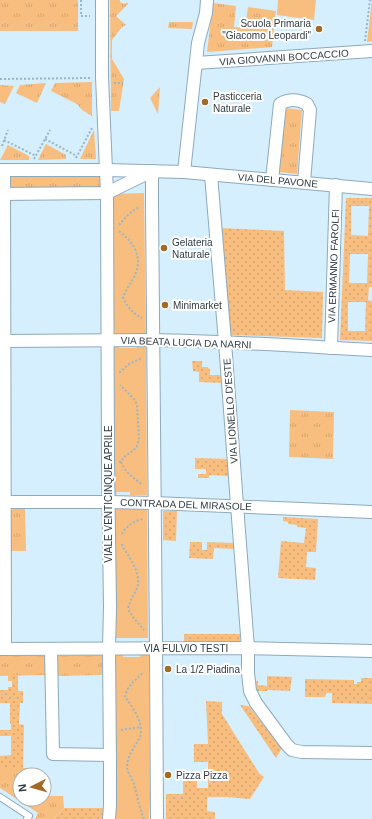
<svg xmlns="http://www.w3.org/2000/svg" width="372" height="819" font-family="Helvetica,sans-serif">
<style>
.grass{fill:url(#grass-tufts)}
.park{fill:#f8be7f}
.garden{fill:url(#garden-dots);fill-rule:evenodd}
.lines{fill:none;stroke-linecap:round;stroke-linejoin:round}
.service-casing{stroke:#8caabc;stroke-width:8}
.minor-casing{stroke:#8caabc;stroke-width:14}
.path{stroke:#9eb4c0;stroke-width:2;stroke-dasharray:2 2;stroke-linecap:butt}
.service{stroke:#fff;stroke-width:6}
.minor{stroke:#fff;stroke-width:12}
.poi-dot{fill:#a16a25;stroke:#fff;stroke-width:1.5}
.labels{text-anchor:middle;stroke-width:4;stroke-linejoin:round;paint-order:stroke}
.poi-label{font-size:10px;fill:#303c44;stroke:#fff;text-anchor:start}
.street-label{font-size:10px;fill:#303c44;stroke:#fff}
</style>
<defs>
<pattern id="grass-tufts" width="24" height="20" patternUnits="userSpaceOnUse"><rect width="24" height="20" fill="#f8be7f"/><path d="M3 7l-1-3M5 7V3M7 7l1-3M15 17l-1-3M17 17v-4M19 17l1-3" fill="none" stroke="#d5a46f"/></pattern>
<pattern id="garden-dots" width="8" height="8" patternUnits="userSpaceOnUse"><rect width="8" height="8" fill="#f8be7f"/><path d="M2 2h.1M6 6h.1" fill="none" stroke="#d5a46f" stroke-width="1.8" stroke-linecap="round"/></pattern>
</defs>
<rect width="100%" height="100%" fill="#d5effe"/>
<!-- grass -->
<g class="grass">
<rect x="0" y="0" width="78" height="31"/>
<polygon points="110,0 120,0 120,2 125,4 127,2 128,4 116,16 126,25 122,27 112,40 112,59 124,79 119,111 111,111"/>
<polygon points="372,0 372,41 367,42"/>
<polygon points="213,3 236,6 234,27 245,28 248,7 276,11 272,47 207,52"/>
<polygon points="169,22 193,22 192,29 168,28"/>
<polygon points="92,82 92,116 82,110 77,104 51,91 55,83"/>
<polygon points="46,83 37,103 16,93 20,85"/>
<polygon points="0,85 14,86 5,104 0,102"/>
<polygon points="160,87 158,114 150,98"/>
<polygon points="284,108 302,110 297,174 279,172"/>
<polygon points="94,130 96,159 80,159"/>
<polygon points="46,144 66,155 66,159 38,160"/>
<polygon points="8,145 29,156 29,160 0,160"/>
<polygon points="101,175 101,189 11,190 10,176"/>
<polygon points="290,410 334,412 333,459 289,457"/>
<polygon points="14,508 25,508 26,551 9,551 8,517 11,511"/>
<polygon points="102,655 102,675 57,676 57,656"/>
<polygon points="0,656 45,656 45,675 0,676"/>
<polygon points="0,768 38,768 41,775 20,775 20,799 44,799 44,796 63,796 64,808 53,819 35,819 38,813 0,788"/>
</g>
<!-- park -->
<g class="park">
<polygon points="278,0 316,0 314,20 277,15"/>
<polygon points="144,193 146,335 112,335 111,194"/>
<polygon points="112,346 119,346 119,348 136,348 137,346 146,346 147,495 130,495 130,492 117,492 116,495 113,495"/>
<polygon points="114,507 147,507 148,638 114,638"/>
<polygon points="114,653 123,653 123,657 140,657 140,654 149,654 150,799 149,819 115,819 116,803"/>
</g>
<!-- garden -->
<g class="garden">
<path d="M346,198H372V287H369L368,300L372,301V341L340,340ZM351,206H369L368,236L351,235ZM350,254H368L367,283H349ZM348,302H366L365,331H348Z"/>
<polygon points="221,228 284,231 285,290 323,292 322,338 229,335"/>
<polygon points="192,361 202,361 202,367 208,367 209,369 210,369 210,375 221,375 222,383 199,382 199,372 193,371"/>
<polygon points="195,458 228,459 229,476 209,475 209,478 198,478 198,474 206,474 206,469 195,469"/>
<polygon points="163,511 177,511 176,541 163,540"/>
<polygon points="283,517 318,519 316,552 307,552 306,567 316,568 315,580 278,578 281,541 304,543 306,528 297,527 297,525 288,524 288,522 283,521"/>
<polygon points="190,542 202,542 202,550 207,550 207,542 233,543 234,549 214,548 213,559 189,558"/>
<rect x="184" y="634" width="56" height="9"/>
<polygon points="8,675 18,676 18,691 23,691 23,703 20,703 19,724 24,725 23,769 0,768 0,756 11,755 11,736 0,736 0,730 11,730 11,724 10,724 10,703 0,703 0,690 8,690 8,687 12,687 12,681 8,681"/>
<polygon points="267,676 292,677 290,691 268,690 267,691 254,691 251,681 258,681 258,685 267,686"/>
<polygon points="361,678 372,678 372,704 332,703 332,693 326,693 325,697 305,697 305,679 354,680 354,684 357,684 357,682 361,682"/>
<polygon points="206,701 222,702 222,714 259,773 264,777 250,799 226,797 207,797 207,811 215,812 215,819 166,819 166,794 183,794 183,772 197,771 197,788 208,788 208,762 194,762 194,744 208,744"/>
<polygon points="240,705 249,706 282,748 276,758"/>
<polygon points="64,808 103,808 102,819 53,819"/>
</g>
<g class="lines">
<!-- service casing -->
<g class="service-casing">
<polyline id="service" points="0,797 29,816 27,819"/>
</g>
<!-- minor casing -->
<g class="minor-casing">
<g id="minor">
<polyline points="102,0 102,77 107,193 108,462 110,607 109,648 110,768 110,805 109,819"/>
<polyline points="196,63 372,51"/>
<polyline points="0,170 106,170 184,172 372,189"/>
<polyline points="4,170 5,649"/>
<polyline points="152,171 152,205 156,648 157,819"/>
<polyline points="184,172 198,43 206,13 207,0"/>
<polyline points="211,175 225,342 237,505 248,648 248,673 250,691 256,703 287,745 292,750 302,752 372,753"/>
<path d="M272,180L280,104C288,99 298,99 307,104L310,110L304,182"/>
<polyline points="0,194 107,193 150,172"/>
<path d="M0,341C50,341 101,340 151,340C225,341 298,346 372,350"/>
<polyline points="331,348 336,185"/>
<polyline points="0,502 108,502 154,503 372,512"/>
<polyline points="0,649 248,648 372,651"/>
<polyline points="51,649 53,754 110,755"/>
</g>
</g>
<!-- path -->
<g class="path">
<polyline points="81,0 81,16 90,16"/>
<polyline points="365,41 370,0"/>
<polyline points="0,79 91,78"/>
<polyline points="114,83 123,83"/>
<polyline points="45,139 77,156"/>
<polyline points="4,140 36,156"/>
<polyline points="2,146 8,130"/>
<polyline points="76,158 92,128"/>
<polyline points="34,159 50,130"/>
<path d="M119,225C125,218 132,210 140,207"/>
<path d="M119,231C134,243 143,256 135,275C131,283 126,289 123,298C127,306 133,314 142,318"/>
<polyline points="120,373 120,372 129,364 142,358"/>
<polyline points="119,462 121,462 124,457 134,450 137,446 139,440 137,405 134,399 120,385"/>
<path d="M121,462C125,472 134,479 142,484"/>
<path d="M122,534C126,526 134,521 143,519"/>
<path d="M122,544C123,549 126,551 128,555C134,564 141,578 137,588C134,596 130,599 128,609L133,617L144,630"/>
<polyline points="121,730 141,727"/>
<path d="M144,819C139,808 137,795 134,784C132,778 127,772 127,767C127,758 132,751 136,744C148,728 135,711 125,697L127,690L133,682L144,672"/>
</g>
<!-- service -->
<use href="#service" class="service"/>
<!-- minor -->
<use href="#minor" class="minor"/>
</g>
<!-- markers -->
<g class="poi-dot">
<circle cx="319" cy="29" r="4"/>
<circle cx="205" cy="102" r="4"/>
<circle cx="164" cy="248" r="4"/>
<circle cx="165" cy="305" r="4"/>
<circle cx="168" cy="669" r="4"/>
<circle cx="168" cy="775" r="4"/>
</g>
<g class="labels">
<!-- poi labels -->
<g class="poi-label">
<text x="311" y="27" text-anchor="end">Scuola Primaria<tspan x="311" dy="12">"Giacomo Leopardi"</tspan></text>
<text x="213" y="100">Pasticceria<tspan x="213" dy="12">Naturale</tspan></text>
<text x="172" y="246">Gelateria<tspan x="172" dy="12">Naturale</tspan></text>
<text x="173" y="309">Minimarket</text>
<text x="176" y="673">La 1/2 Piadina</text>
<text x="176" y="779">Pizza Pizza</text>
</g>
<!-- street labels -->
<g class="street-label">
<text transform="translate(284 57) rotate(-4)" y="4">VIA GIOVANNI BOCCACCIO</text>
<text transform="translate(278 180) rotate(5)" y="4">VIA DEL PAVONE</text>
<text transform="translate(333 266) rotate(-88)" y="4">VIA ERMANNO FAROLFI</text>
<text transform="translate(186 342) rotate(2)" y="4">VIA BEATA LUCIA DA NARNI</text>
<text transform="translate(230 411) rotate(-94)" y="4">VIA LIONELLO D'ESTE</text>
<text transform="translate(108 494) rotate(-90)" y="4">VIALE VENTICINQUE APRILE</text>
<text transform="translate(186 504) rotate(2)" y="4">CONTRADA DEL MIRASOLE</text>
<text x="186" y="652">VIA FULVIO TESTI</text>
</g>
</g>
<!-- north arrow -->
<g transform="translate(32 787) rotate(264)"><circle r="19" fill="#ffffff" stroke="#acb1b4"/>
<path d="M0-3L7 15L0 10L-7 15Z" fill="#a16a25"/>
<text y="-6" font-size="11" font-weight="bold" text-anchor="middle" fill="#303c44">N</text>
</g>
</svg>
